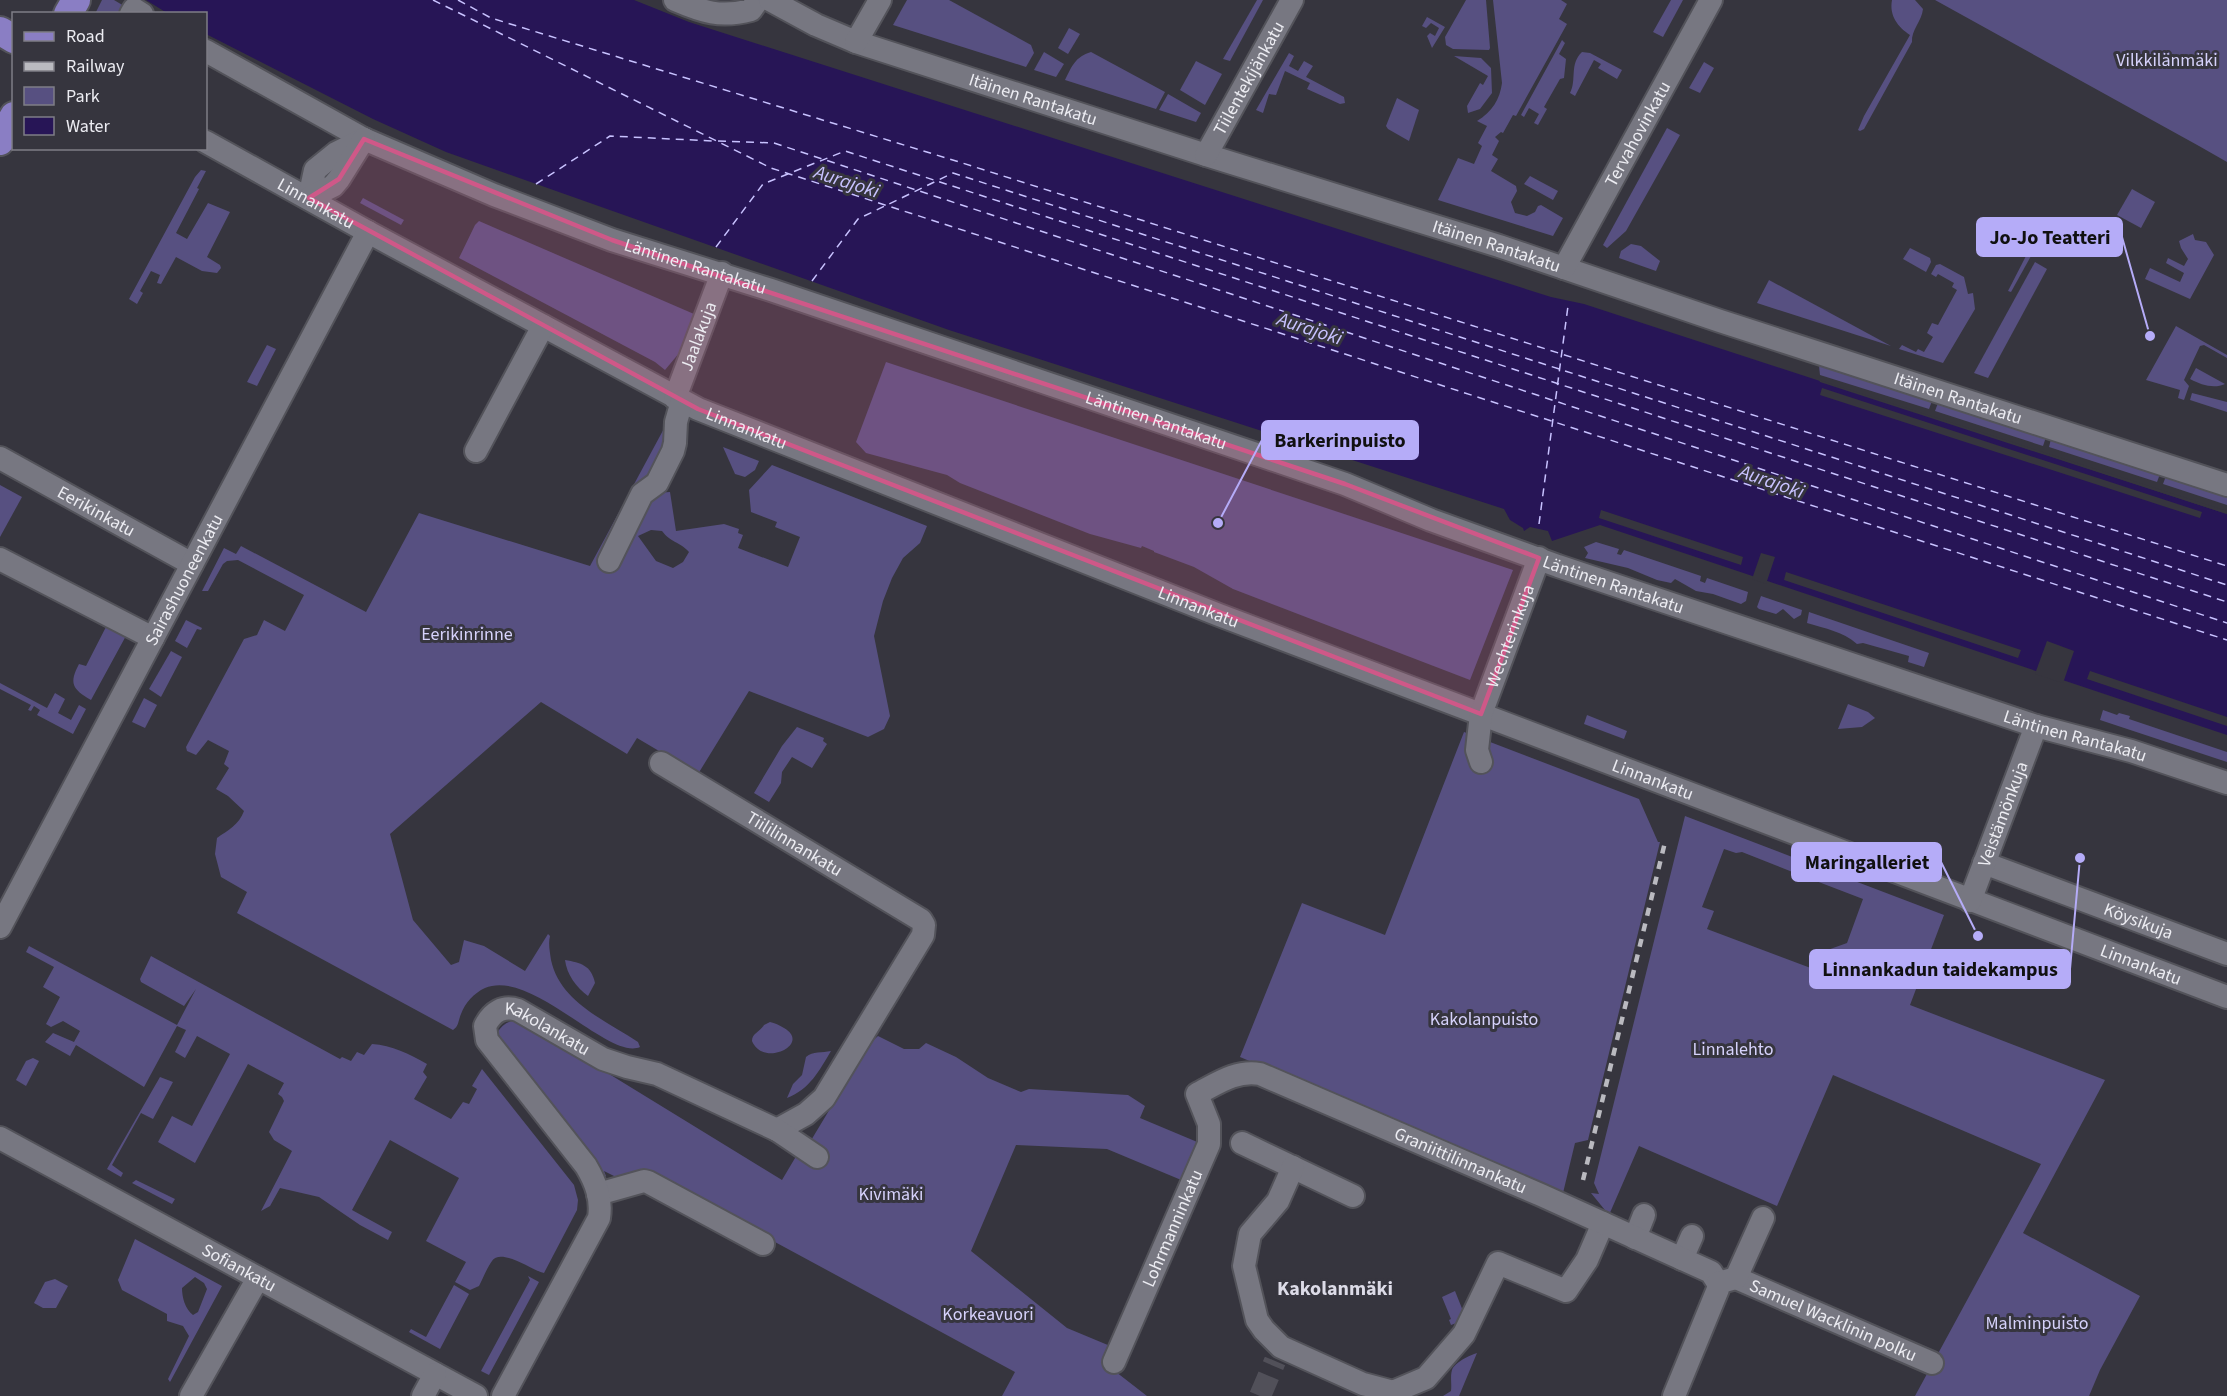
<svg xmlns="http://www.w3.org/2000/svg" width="2227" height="1396" font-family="'Source Sans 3',sans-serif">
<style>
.green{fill:#575081;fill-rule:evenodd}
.water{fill:#271556}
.pier{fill:#36353e}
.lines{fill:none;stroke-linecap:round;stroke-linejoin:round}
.ferry{stroke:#c8c2ff;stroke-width:1.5;stroke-dasharray:8 6;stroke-linecap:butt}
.minor-tunnel{stroke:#515059;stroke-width:22;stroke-dasharray:22 11;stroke-linecap:butt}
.minor-casing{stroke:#53535a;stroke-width:26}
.major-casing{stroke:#53535a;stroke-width:32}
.minor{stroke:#777781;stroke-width:22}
.major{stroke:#8a7ec4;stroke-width:28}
.rail{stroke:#babac0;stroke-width:4.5;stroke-dasharray:8 8;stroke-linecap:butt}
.marked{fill:#cf5888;fill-opacity:0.2;stroke:#cf5888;stroke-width:4.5;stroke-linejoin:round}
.labels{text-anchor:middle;stroke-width:6;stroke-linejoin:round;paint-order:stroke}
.park-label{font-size:18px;fill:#d6d2fb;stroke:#36353e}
.street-label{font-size:18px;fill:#ececf2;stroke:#36353e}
.water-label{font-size:20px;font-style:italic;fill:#c8c2ff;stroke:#36353e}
.neighbourhood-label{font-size:20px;font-weight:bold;fill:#dcdbe7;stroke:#36353e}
.leader{fill:none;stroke:#b5acf8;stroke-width:2}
.callout-dot{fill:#b5acf8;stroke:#36353e;stroke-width:2}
.callout{fill:#b5acf8;stroke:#b5acf8;stroke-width:2}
.callout-label{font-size:20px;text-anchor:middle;font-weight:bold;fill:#111}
</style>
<rect width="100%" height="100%" fill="#36353e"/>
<!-- green -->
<g class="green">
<polygon points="102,0 114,0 124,6 120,13 95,14"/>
<polygon points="907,0 949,0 1031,45 1034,53 1026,67 893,25"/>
<polygon points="1257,0 1263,0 1230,61 1223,59"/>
<polygon points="1466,0 1486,0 1490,48 1489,50 1453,49 1446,45 1445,37"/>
<path d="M1493,0H1561L1567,4L1559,19L1567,24L1516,116L1513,115L1503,133L1501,132L1495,137L1499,141L1492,155L1498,159L1491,171L1516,186L1517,191L1511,202L1515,213L1527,216L1535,212L1538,206L1541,205L1563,218L1553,236L1438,200L1458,158L1474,164L1482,146L1478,143L1487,126L1477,121C1492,112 1500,99 1502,83Z"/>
<polygon points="1671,0 1683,0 1663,37 1653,32"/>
<path d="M1892,0H1915L1923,9C1922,21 1911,30 1912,42L1864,129L1860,131L1858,130L1864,116L1910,35C1898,27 1889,16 1892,0Z"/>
<polygon points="1935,0 2227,0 2227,162 2199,146"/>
<polygon points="1427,17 1445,27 1432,48 1427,36 1430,33 1435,36 1439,28 1431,23 1426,28 1422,26"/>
<polygon points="1069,28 1080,34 1068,54 1058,48"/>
<polygon points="1562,40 1565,43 1559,54 1566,59 1564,78 1560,79 1544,107 1547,109 1538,125 1534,123 1539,114 1529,108 1524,117 1521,115"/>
<polygon points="1044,52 1064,64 1056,77 1034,70"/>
<path d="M1091,52L1165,92L1156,109L1065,80C1072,66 1075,57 1091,52Z"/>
<path d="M1582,52L1590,53L1622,70L1617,79L1598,68L1601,64L1594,60L1575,96L1570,93C1577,80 1569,64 1582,52Z"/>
<polygon points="1289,53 1294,56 1289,66 1298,71 1304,61 1313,66 1306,77 1344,97 1345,103 1340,104 1307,89 1310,83 1285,71 1276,95 1269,94 1263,113 1256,110"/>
<polygon points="1454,56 1481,58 1491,68 1492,93 1480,109 1468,113 1467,106 1480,83 1483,85 1488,76"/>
<polygon points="1196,61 1222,74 1205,105 1180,90"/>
<polygon points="1704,62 1714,68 1700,93 1689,88"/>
<polygon points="1168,94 1201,113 1196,122 1159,110"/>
<polygon points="1397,98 1419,110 1409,141 1388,129 1386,126"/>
<polygon points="1667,128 1680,135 1626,231 1607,248 1603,245"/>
<polygon points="201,170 206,171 197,188 199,189 176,233 187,239 208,203 230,212 207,257 220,265 221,268 217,273 202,271 176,257 161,284 157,283 160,275 151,271 140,291 143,293 137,304 129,299 195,177"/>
<polygon points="1530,176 1558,191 1553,200 1524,184"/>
<polygon points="2132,189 2155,202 2141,228 2117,215"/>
<polygon points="363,198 404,220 401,225 360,203"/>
<polygon points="2046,217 2051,220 2011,292 2008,291"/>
<polygon points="479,221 694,314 680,352 665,370 655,362 459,258 475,225"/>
<polygon points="2193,234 2195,240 2206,242 2214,255 2190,299 2145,279 2150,268 2180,282 2184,273 2166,263 2168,258 2184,266 2188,259 2181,248 2179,241"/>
<polygon points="1631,244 1641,246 1660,261 1656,271 1619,258 1621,251"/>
<polygon points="1910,248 1930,258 1931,262 1926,272 1903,259"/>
<polygon points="2035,262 2047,269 1988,378 1974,373"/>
<polygon points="1940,264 1964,277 1968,294 1973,293 1975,309 1943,363 1899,349 1902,345 1916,352 1918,349 1924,352 1933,337 1927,333 1932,323 1938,325 1957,290 1952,287 1954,283 1938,274 1936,277 1931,274 1936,265"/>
<polygon points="1769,280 1891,346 1757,303"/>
<polygon points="2176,326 2227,355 2227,358 2204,345 2200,346 2184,380 2189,386 2184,400 2178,398 2180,390 2146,380"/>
<polygon points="267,345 276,349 257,386 247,382"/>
<polygon points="886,362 1513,570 1470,680 1233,589 1194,567 1154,552 1154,551 1142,546 1141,548 1090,534 960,483 947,475 866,453 856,442"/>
<polygon points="1820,365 1932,401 1929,409 1820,375 1819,366"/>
<path d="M2196,368L2225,384C2214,389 2201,385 2190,379Z"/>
<polygon points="2192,393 2227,402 2227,412 2190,400"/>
<polygon points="1938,403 2046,437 2043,446 1935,411"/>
<path d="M667,423L679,429L655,493L670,492L676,531L724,524L739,529L738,533L743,535L738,548L788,567L800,537L775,527L777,522L751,512L749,490L772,465L927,526L920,543L903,558L892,578L883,601L874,636L890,716L884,729L868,737L749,691L698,774L637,738L627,754L541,702L390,834L413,920L451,965L459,962L464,940L484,946L525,971L548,934L550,936C548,944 550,952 551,960C560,1002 605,1020 638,1042L640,1047C609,1061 531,968 485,988C474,993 465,1003 461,1014C458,1021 459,1026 453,1030L237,913L247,892L221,877L215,854L217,838C228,830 239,825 244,811L228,796L216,789L229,768L224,764L229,751L208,740L196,755L187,751L186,747L244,639L257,635L264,620L285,631L304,595L238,560L227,561L223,564L208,591H202L224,548L236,554L241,546L366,612L419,513L590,566ZM651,530L662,531C671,543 679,541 689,552L683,562L673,568L656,561L638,536Z"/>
<polygon points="2051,439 2160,474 2157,482 2049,447"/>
<polygon points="723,447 759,461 755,470 745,477 735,474"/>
<polygon points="2166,476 2227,496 2227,505 2163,484"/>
<polygon points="0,485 22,497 0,537"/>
<polygon points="1596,542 1619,549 1617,554 1621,555 1624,550 1701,576 1700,581 1705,583 1707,578 1748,592 1746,601 1741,604 1713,594 1696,591 1675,579 1671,583 1657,580 1628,568 1585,558 1588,553 1584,547"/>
<polygon points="1761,596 1802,610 1801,615 1794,619 1783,609 1776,614 1759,609 1757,607"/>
<path d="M1809,612L1929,653L1924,667L1908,662L1909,656L1863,643L1857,644C1842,631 1826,629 1807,623Z"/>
<polygon points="186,620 202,628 201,630 197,629 187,648 175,641"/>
<path d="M108,623L127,634L91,700C72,689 69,683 79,664L86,666Z"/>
<polygon points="171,651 182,657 161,697 149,689"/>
<polygon points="0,683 47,708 55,693 65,699 58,713 71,720 79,705 86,709 73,734 37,715 40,710 34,706 31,711 28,710 31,705 0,689"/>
<polygon points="144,698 157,705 145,728 132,722"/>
<polygon points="1848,704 1868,712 1875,718 1862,727 1838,729"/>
<polygon points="2103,710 2117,715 2119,713 2130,716 2129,719 2227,752 2227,762 2100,720"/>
<polygon points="1587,715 1627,731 1624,739 1584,724"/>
<polygon points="797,727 824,738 823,741 827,744 812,768 792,757 782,772 781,783 769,802 754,793 782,746"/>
<polygon points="1464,732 1639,799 1658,842 1660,842 1588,1140 1575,1143 1563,1193 1240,1057 1302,903 1385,935"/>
<polygon points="1685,816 1800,860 1795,873 1742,852 1736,853 1724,849 1702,907 1714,911 1707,929 1824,973 1822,952 1847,943 1863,899 1803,876 1808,863 1810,864 1944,915 1910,1005 2105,1080 2023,1233 2140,1296 2100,1370 2089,1396 1915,1396 2041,1164 1833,1075 1777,1206 1639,1146 1609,1215 1591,1193 1599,1194 1594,1183"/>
<path d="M29,946L177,1025L196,989L184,1006L141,982L140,979L151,956L340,1059L342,1057L351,1061L357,1052L364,1055L372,1044C392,1045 409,1054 427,1064L423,1072L427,1077L414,1099L451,1119L463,1102L469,1104L477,1089L472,1086L482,1069L574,1185L578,1200L577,1210L544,1273C533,1271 501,1247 492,1261C487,1268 483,1278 479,1286L470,1290L455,1282L466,1262L426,1241L459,1178L390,1140L352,1210L392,1232L388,1240L360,1225L319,1197L280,1188L270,1206L261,1211L292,1151L274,1140L269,1132L284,1101L282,1097L278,1094L284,1083L248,1064L195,1163L158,1142L172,1116L192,1126L230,1054L197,1036L185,1058L175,1052L186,1030L177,1026L144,1087L76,1045L70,1056L45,1042L53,1033L74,1042L80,1031L63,1021L51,1027L46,1024L60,997L43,987L54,967L26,952Z"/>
<path d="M565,960C581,963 591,965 595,983L588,996C576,987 567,975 565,960Z"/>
<path d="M517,1020L526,1023L782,1180L798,1153L804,1152L869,1044L878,1036L904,1049H919L926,1043L956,1057L988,1078L1021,1092L1029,1089L1128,1095L1145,1106L1140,1118L1202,1144L1186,1182L1107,1149L1016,1145L971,1251L1067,1328L1115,1348L1107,1365L1147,1396H1002L1015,1372L657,1178L624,1181L604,1171L606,1176L603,1177L500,1048L497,1033C502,1025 508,1021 517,1020Z"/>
<path d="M770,1022C775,1023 779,1025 784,1028C812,1044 763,1068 752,1041C752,1033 760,1032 764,1025Z"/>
<path d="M831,1051C819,1071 810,1089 787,1098L793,1084L802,1075L806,1057C813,1051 822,1053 831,1051Z"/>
<polygon points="33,1058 39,1061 26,1086 16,1080 26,1061"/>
<polygon points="160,1077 173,1082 153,1119 141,1113 112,1165 123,1173 121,1177 107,1169"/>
<polygon points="136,1180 175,1199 172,1204 132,1183"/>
<path d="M135,1239L222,1286L170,1382L168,1379L189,1336L183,1326L167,1321V1314L122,1290L118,1280ZM195,1277L204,1283L207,1289L198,1312L193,1315C185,1309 182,1297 182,1288Z"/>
<polygon points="528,1276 539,1282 489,1375 481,1371 530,1280"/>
<polygon points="55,1279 68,1286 56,1308 43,1308 34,1303 45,1282"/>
<polygon points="454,1285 469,1294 440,1349 409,1332 411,1329 426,1337"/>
<polygon points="1455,1291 1463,1311 1462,1321 1451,1325 1449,1320 1451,1319 1442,1297"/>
<path d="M1477,1353L1459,1396H1443L1451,1391C1452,1385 1450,1376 1452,1370C1455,1362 1470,1355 1477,1353Z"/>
</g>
<!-- water -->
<polygon class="water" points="146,0 634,0 689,22 1551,297 1584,304 2227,514 2227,735 1600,525 1552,541 1548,531 1530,527 1524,531 1523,528 1510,520 1504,509 949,330 446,152 373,119 206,34 206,14 167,13"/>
<!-- pier -->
<g class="pier">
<polygon points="1819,380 2227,511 2227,514 1820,382"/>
<polygon points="1822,388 2202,512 2200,518 1820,395"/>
<polygon points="1601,510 1743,557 1741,565 1599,518"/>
<polygon points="1761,553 1775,557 1766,584 1752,579"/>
<polygon points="1786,572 2021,650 2018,658 1784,580"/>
<polygon points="2047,641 2074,651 2063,683 2035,674"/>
<polygon points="2090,671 2227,717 2227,726 2087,679"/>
</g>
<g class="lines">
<!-- ferry -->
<g class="ferry">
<polyline points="433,0 771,168 2227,640"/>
<polyline points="458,0 491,18 956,161 2227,566"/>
<polyline points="718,141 774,143 2227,623"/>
<polyline points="536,184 610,136 713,141"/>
<polyline points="716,247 763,184 845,151 2227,602"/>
<polyline points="812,281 858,219 953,173 2227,585"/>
<polyline points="1539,524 1568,306"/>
</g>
<!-- minor-tunnel -->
<polyline class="minor-tunnel" points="1260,1396 1275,1361"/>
<!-- minor casing -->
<g class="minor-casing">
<g id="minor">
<path d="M675,0C703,12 720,18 751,10L758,0"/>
<path id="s1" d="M770,0L816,25L856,42L1206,155L1499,246L1720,321L2227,485"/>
<polyline points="131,14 134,9 142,14"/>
<polyline points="856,42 880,0"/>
<path id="s2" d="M206,51L364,139L494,195L612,240L771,290L1345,484L1431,520L1558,566L2036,726L2131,751L2227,783"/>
<path id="s3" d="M206,142L368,232L698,409L1219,615L2227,997"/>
<path id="s4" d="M1206,155L1292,0"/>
<polyline points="309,198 315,170 336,153 364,139"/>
<polyline points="309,198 333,186 339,179 364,139"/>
<path id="s5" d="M1564,268L1711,0"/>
<path id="s6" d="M675,398L722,273"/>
<polyline points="476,451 543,326"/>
<path id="s7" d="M0,458L192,564"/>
<polyline points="0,559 153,638"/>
<polyline points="609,561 642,494 657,483 673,451 675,443 676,422 682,401"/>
<path id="s8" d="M1481,762L1477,750L1481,714L1539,558"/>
<path id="s9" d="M661,763L921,920L924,925L923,935L824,1098L806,1114L777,1130"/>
<path id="s10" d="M1984,863L2227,954"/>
<path id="s11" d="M1970,901L2036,726"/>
<path id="s12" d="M0,927L368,232"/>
<path id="s13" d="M0,1138L476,1396"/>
<polyline points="1242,1143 1353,1196"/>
<polyline points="1293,1167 1278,1201 1250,1234 1244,1266 1257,1320 1264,1330 1281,1347 1363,1384 1393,1392 1426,1378 1464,1334 1498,1263 1566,1291 1587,1260 1603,1223"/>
<polyline points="598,1194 644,1181 648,1182 763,1244"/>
<polyline points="1635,1238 1644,1215"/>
<polyline points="1682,1259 1692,1236"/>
<path id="s14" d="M1736,1278L1932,1363"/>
<path id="s15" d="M1114,1362L1209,1144V1124L1197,1094C1218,1083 1236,1070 1260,1074L1541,1195L1711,1272L1718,1283"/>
<polyline points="191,1396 258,1278"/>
<polyline points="423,1396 435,1374"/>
<path id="s16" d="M503,1396L599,1218C602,1199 596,1183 586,1166L487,1040L485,1026C492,1012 503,1005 518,1010L603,1059L627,1067L657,1074L777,1130L817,1157"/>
<polyline points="1674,1396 1718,1289 1718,1283 1736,1278 1763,1218"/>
</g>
</g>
<!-- major casing -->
<g class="major-casing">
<g id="major">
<polyline points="68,14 76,0"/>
<polyline points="0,31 14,39"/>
<polyline points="0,141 14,116"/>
</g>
</g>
<!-- minor -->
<use href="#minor" class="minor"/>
<!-- major -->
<use href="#major" class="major"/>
<!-- rail -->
<polyline class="rail" points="1583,1180 1666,838"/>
</g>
<!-- marked area -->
<path class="marked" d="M364,139L612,240L1345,484L1539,558L1481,714L698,409L309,198L339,179Z"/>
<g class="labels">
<!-- park labels -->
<g class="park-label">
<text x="2167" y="66">Vilkkilänmäki</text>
<text x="467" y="640">Eerikinrinne</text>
<text x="1484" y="1025">Kakolanpuisto</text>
<text x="1733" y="1055">Linnalehto</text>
<text x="891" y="1200">Kivimäki</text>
<text x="988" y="1320">Korkeavuori</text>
<text x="2037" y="1329">Malminpuisto</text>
</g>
<!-- street labels -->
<g class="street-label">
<text dy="6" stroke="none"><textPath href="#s4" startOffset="88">Tiilentekijänkatu</textPath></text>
<text dy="6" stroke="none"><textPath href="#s1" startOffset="282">Itäinen Rantakatu</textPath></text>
<text dy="6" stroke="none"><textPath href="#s5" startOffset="153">Tervahovinkatu</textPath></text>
<text dy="6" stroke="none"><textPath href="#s3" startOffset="126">Linnankatu</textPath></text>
<text dy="6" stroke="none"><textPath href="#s1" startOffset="768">Itäinen Rantakatu</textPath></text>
<text dy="6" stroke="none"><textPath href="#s2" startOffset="536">Läntinen Rantakatu</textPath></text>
<text dy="6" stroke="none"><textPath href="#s6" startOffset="66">Jaalakuja</textPath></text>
<text dy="6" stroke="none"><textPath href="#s1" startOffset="1254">Itäinen Rantakatu</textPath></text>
<text dy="6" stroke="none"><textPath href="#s2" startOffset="1022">Läntinen Rantakatu</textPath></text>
<text dy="6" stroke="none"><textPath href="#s3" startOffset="612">Linnankatu</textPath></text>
<text dy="6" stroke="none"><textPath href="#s7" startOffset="110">Eerikinkatu</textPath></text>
<text dy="6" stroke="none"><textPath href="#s12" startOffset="393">Sairashuoneenkatu</textPath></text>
<text dy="6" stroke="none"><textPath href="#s2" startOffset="1508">Läntinen Rantakatu</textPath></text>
<text dy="6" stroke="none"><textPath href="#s3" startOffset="1098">Linnankatu</textPath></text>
<text dy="6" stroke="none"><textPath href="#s8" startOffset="132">Wechterinkuja</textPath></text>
<text dy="6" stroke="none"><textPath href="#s2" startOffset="1994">Läntinen Rantakatu</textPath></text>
<text dy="6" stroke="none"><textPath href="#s3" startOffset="1584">Linnankatu</textPath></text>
<text dy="6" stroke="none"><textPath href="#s11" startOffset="93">Veistämönkuja</textPath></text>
<text dy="6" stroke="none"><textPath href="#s9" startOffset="156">Tiililinnankatu</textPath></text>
<text dy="6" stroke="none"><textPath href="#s10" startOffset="165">Köysikuja</textPath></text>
<text dy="6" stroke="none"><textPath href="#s3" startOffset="2106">Linnankatu</textPath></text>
<text dy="6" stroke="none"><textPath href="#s16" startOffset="506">Kakolankatu</textPath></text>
<text dy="6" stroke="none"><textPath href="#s15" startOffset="576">Graniittilinnankatu</textPath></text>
<text dy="6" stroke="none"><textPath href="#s15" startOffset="146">Lohrmanninkatu</textPath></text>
<text dy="6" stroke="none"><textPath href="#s13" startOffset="272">Sofiankatu</textPath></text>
<text dy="6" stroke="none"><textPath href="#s14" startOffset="106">Samuel Wacklinin polku</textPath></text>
</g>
<!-- water labels -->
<g class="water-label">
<text transform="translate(847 181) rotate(18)" y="7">Aurajoki</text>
<text transform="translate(1310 328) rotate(18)" y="7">Aurajoki</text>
<text transform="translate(1772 481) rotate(19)" y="7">Aurajoki</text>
</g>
<!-- neighbourhood labels -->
<g class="neighbourhood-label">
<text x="1335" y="1295">Kakolanmäki</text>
</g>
</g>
<!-- callouts -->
<path class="leader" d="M2150 336L2122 237M1218 523L1262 440M1978 936L1941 862M2080 858L2070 969"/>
<g class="callout-dot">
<circle cx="2150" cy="336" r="6"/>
<circle cx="1218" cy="523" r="6"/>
<circle cx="1978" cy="936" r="6"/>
<circle cx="2080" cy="858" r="6"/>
</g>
<g class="callout">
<rect x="1977" y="218" width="145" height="38" rx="6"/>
<rect x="1262" y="421" width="156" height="38" rx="6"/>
<rect x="1792" y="843" width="149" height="38" rx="6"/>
<rect x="1810" y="950" width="260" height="38" rx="6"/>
</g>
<g class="callout-label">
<text x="2050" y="244">Jo-Jo Teatteri</text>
<text x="1340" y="447">Barkerinpuisto</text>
<text x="1867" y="869">Maringalleriet</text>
<text x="1940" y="976">Linnankadun taidekampus</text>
</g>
<!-- legend -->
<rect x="12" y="12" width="195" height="138" fill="#36353e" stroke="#7f7e86" stroke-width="1.5"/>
<rect x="24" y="32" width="30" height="9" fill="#8a7ec4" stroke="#7f7e86" stroke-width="1.5"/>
<text x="66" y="42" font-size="18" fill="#ececf2">Road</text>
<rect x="24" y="62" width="30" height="9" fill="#babac0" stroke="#7f7e86" stroke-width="1.5"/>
<text x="66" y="72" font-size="18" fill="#ececf2">Railway</text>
<rect x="24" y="87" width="30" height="18" fill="#575081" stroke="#7f7e86" stroke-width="1.5"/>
<text x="66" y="102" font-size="18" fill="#ececf2">Park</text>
<rect x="24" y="117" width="30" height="18" fill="#271556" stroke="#7f7e86" stroke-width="1.5"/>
<text x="66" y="132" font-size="18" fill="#ececf2">Water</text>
</svg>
